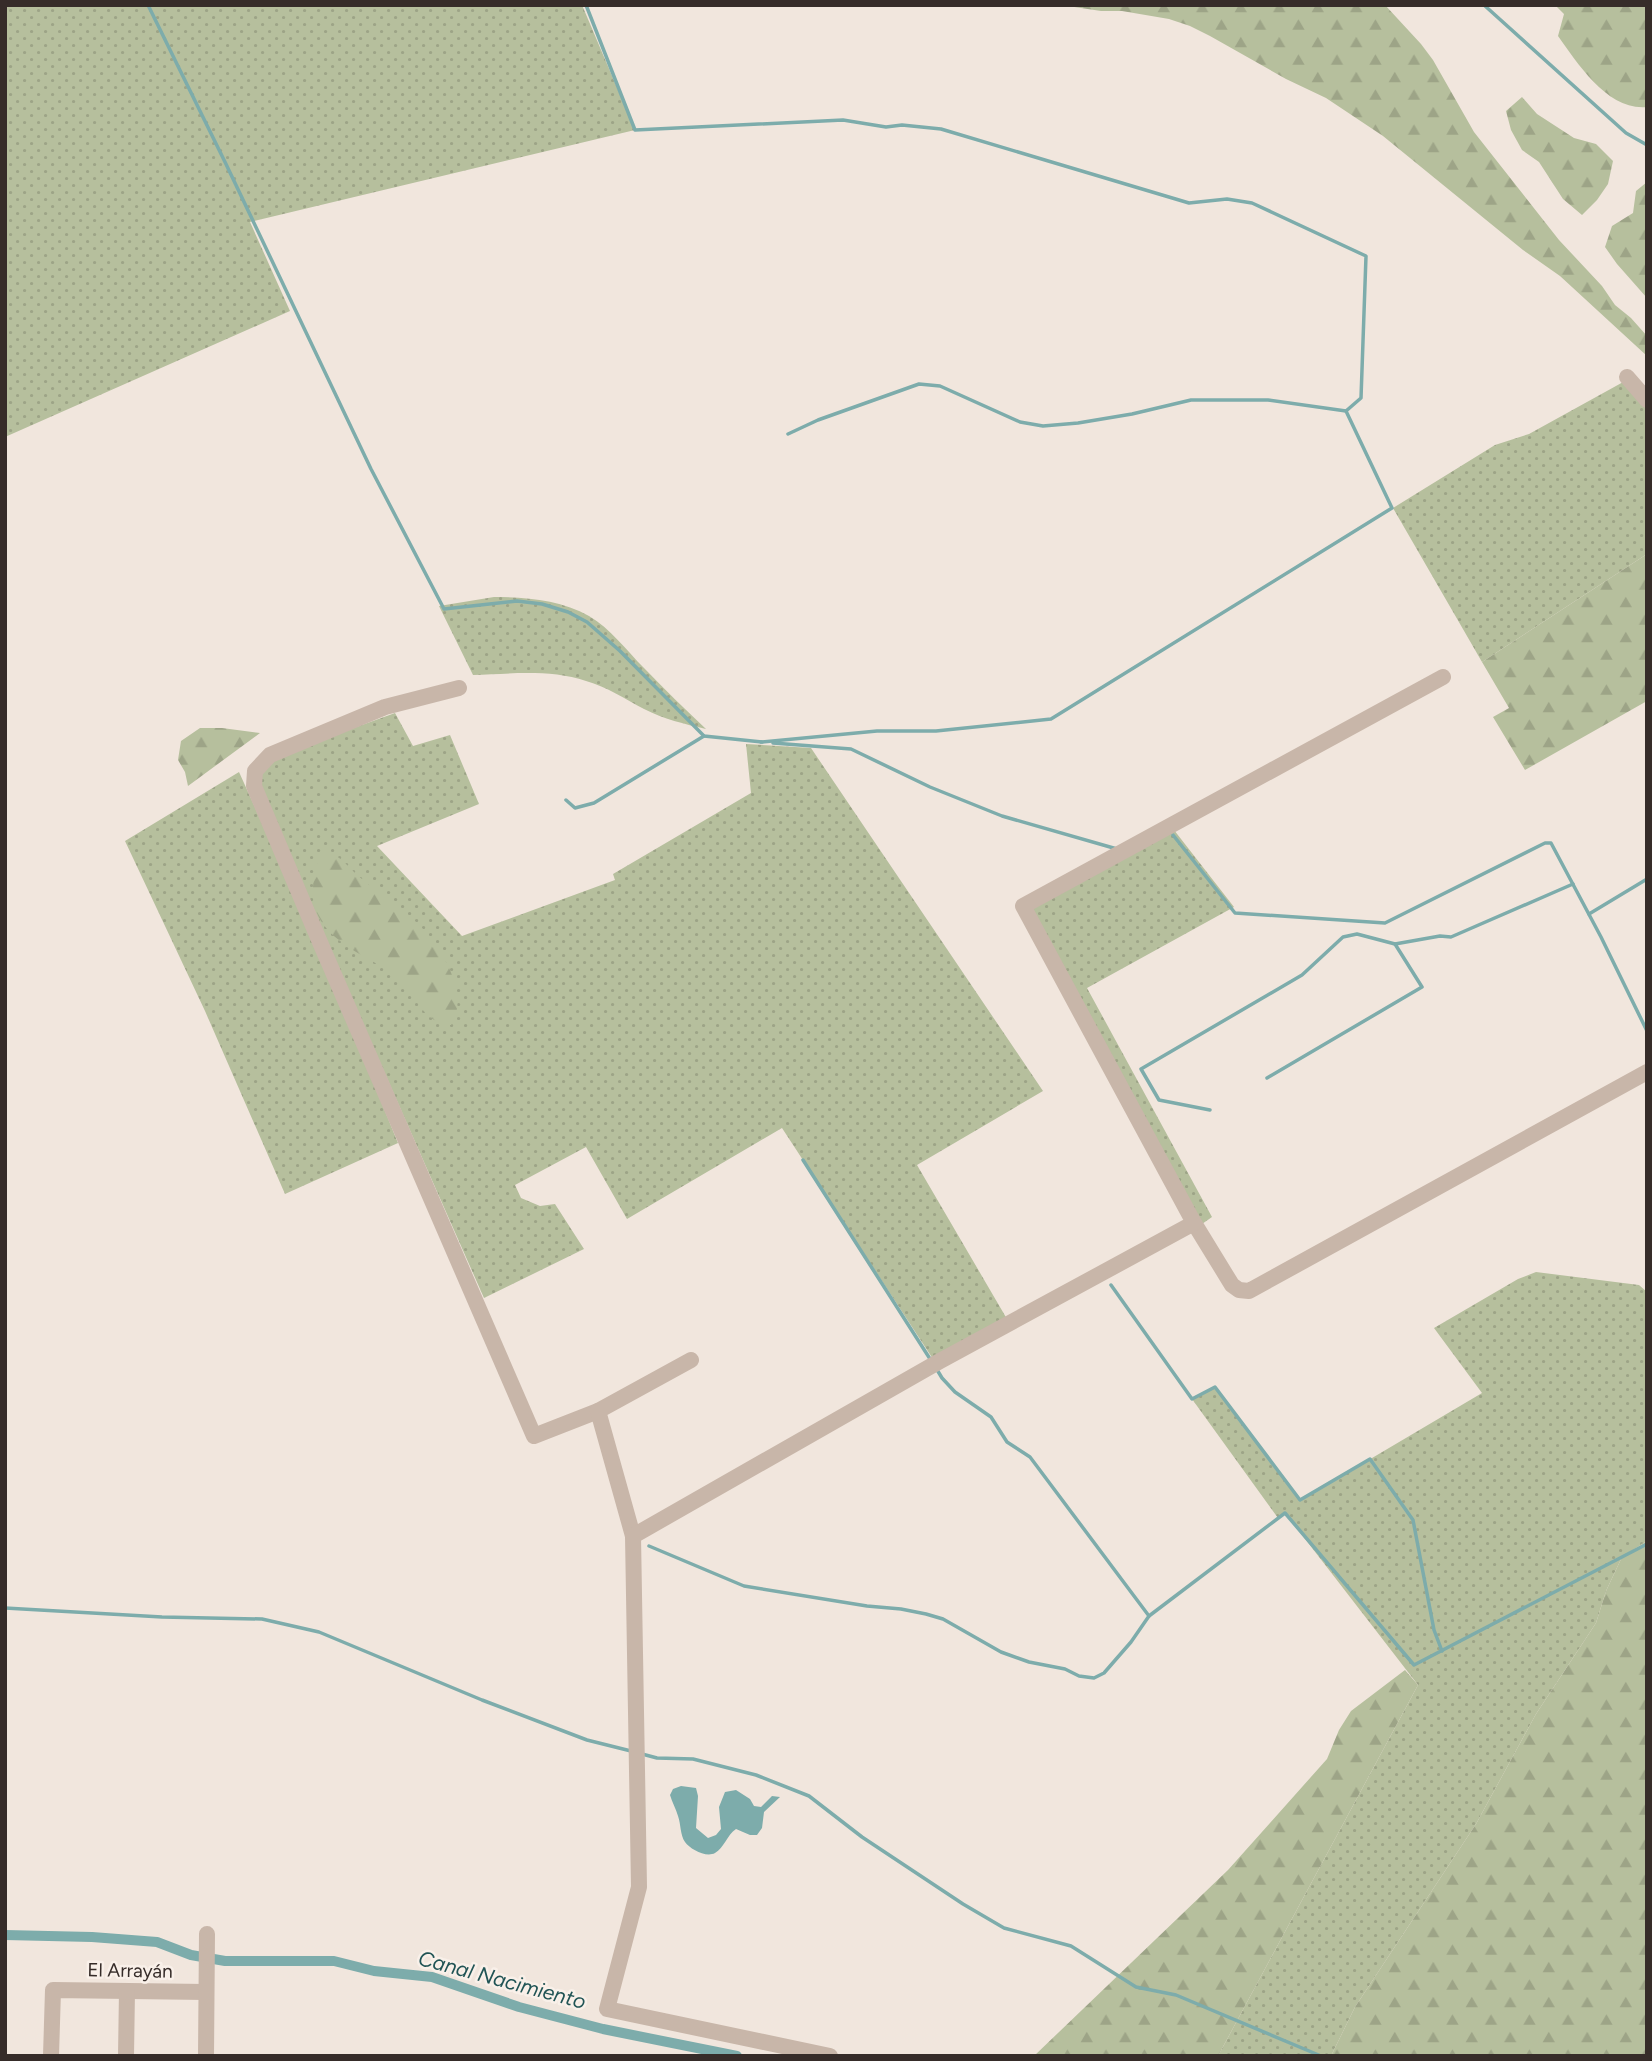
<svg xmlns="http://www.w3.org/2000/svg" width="1652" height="2061" font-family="Figtree,sans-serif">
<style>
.grass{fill:url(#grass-dots)}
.forest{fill:url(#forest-firs)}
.water{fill:#7dacab}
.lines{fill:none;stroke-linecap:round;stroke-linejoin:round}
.stream{stroke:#7dacab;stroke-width:3.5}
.canal{stroke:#7dacab;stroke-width:10}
.minor{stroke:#c8b6a9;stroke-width:16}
.labels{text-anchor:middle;stroke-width:5;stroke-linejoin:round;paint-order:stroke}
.street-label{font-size:19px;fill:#362c29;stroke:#f9f0e9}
.water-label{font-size:21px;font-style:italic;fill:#215455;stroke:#f9f0e9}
</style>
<defs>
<pattern id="grass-dots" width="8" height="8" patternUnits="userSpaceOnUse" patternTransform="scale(1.75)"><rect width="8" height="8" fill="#b6bf9d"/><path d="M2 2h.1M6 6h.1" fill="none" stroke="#9da487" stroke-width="1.8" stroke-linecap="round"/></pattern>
<pattern id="forest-firs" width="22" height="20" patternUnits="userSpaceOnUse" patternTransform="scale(1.75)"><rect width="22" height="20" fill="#b6bf9d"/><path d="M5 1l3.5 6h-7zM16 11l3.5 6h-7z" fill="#9da487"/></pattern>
</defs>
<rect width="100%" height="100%" fill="#f1e6dd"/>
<!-- grass -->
<g class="grass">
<polygon points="5,5 582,5 635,130 250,222 290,311 5,437"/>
<polygon points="1625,381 1647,408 1647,554 1482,662 1393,508 1495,445 1529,434"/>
<path d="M494,597C526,597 561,600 589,616C611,629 626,650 644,668C664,689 685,709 706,729C684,724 664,719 644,709C625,699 607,687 586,681C550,669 509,674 473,675L439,606Z"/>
<polygon points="395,713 413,746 450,735 479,804 377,846 462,936 615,880 613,874 751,793 746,744 811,748 1043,1091 917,1165 1007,1319 933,1359 782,1128 627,1219 586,1147 515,1185 521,1198 540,1206 555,1204 584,1249 484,1298 348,990 259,780 261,773 279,755"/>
<polygon points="239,772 319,949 398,1143 285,1194 205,1011 125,841"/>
<polygon points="1174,830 1234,907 1087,988 1212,1217 1202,1224 1031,906"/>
<polygon points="1536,1272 1639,1285 1647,1292 1647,1541 1622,1557 1606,1591 1596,1623 1536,1714 1476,1824 1355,2007 1331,2056 1218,2056 1418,1685 1285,1513 1278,1518 1192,1399 1215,1387 1301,1500 1482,1393 1434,1328 1518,1279"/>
</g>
<!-- forest -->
<g class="forest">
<polygon points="1061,5 1385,5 1421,44 1433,60 1474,132 1559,240 1602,286 1615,305 1631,318 1647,336 1647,356 1560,276 1523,250 1383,136 1326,98 1286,79 1210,36 1190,26 1169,19 1122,11 1101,11"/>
<path d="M1555,5H1647V107C1608,111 1578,64 1558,36L1564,14Z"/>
<polygon points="1522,97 1537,114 1574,138 1596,144 1613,161 1608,184 1597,200 1582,215 1563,199 1539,162 1522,150 1511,130 1506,111"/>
<polygon points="1647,182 1647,298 1617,264 1605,247 1612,226 1633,213 1636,191"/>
<polygon points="1647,554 1647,701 1525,770 1493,717 1509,708 1482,662"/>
<polygon points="200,728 222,728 260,733 188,786 185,772 178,760 181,741"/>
<path d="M329,853C343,857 350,870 362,879C381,895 404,909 421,927C443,949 470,996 451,1025C421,1023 416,993 397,977C387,969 375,963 365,957C319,931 303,909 319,857Z"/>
<polygon points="1647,1541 1647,2056 1331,2056 1355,2007 1476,1824 1536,1714 1596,1623 1606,1591 1622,1557"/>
<polygon points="1405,1670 1418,1685 1218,2056 1034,2056 1228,1870 1327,1759 1339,1730 1351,1711"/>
</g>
<!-- water -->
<path class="water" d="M681,1786L696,1788L698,1796L696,1828L708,1838L716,1835L721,1829L719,1807L725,1792L736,1790L750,1799L754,1806L761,1807L772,1796L780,1797L764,1812L762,1828L757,1835H750L736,1829C727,1835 724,1848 715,1853C706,1858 690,1849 685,1842C680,1835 681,1824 678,1816C676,1809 672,1802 670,1795L673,1789Z"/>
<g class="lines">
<!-- stream -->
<g class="stream">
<polyline points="148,5 225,162 371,469 444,609 517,601 542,604 568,612 587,622 620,651 704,736 762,742"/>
<polyline points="586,5 635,130 843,120 886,127 902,125 941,129 1189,203 1227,199 1252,203 1366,256 1361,398 1346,411 1392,508 1051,719 936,731 877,731 761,742"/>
<polyline points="1484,5 1626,133 1647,145"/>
<polyline points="788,434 818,420 919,384 940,386 1020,422 1043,426 1078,423 1132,414 1191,400 1268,400 1346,411"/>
<polyline points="773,743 851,749 930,787 1002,816 1117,849"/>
<polyline points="566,800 575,808 594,803 704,736"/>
<polyline points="1173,835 1235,913 1385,923 1545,843 1551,843 1601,937 1647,1031"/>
<polyline points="1589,914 1647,879"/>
<polyline points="1267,1078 1422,987 1395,944"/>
<polyline points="1210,1110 1159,1100 1141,1069 1302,975 1343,937 1357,934 1395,944 1440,936 1451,937 1573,884"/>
<polyline points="803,1160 932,1362"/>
<polyline points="1111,1285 1192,1399 1215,1387 1300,1500 1370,1459 1413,1520 1434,1630 1442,1651"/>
<polyline points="936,1368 942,1378 955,1392 991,1417 1007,1442 1030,1457 1149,1616 1285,1513 1414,1665 1647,1544"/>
<polyline points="649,1546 744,1586 867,1606 901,1609 926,1614 943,1619 1001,1652 1029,1662 1065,1669 1079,1676 1094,1678 1104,1673 1131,1642 1149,1616"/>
<polyline points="5,1608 162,1617 262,1619 319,1632 482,1700 587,1740 631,1751"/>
<polyline points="642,1754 657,1758 693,1759 756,1775 809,1796 862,1837 963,1904 1004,1928 1071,1946 1136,1987 1176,1995 1321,2056"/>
</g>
<!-- canal -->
<polyline class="canal" points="5,1935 92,1937 157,1942 191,1955 225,1961 334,1961 374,1971 432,1977 519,2007 603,2029 737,2056"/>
<!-- minor -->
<g class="minor">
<polyline points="1627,377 1647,400"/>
<polyline points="459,688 385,707 270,755 255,771 254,786 319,940 534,1436 598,1411"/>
<polyline points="1194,1223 1232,1285 1239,1290 1249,1291 1647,1072"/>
<polyline points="633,1536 598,1411 691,1360"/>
<polyline points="51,2056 53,1990 206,1992"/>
<polyline points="126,2056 127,1991"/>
<polyline points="206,2056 207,1934"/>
<polyline points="830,2056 607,2009 639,1887 633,1536 940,1361 1194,1223 1023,906 1443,677"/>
</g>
</g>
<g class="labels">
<!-- street labels -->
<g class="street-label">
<text transform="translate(130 1970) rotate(1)" y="7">El Arrayán</text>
</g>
<!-- water labels -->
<g class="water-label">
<text transform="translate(502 1980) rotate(15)" y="7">Canal Nacimiento</text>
</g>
</g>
<!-- border -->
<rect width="1652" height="2061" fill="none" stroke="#362c29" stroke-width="14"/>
</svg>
